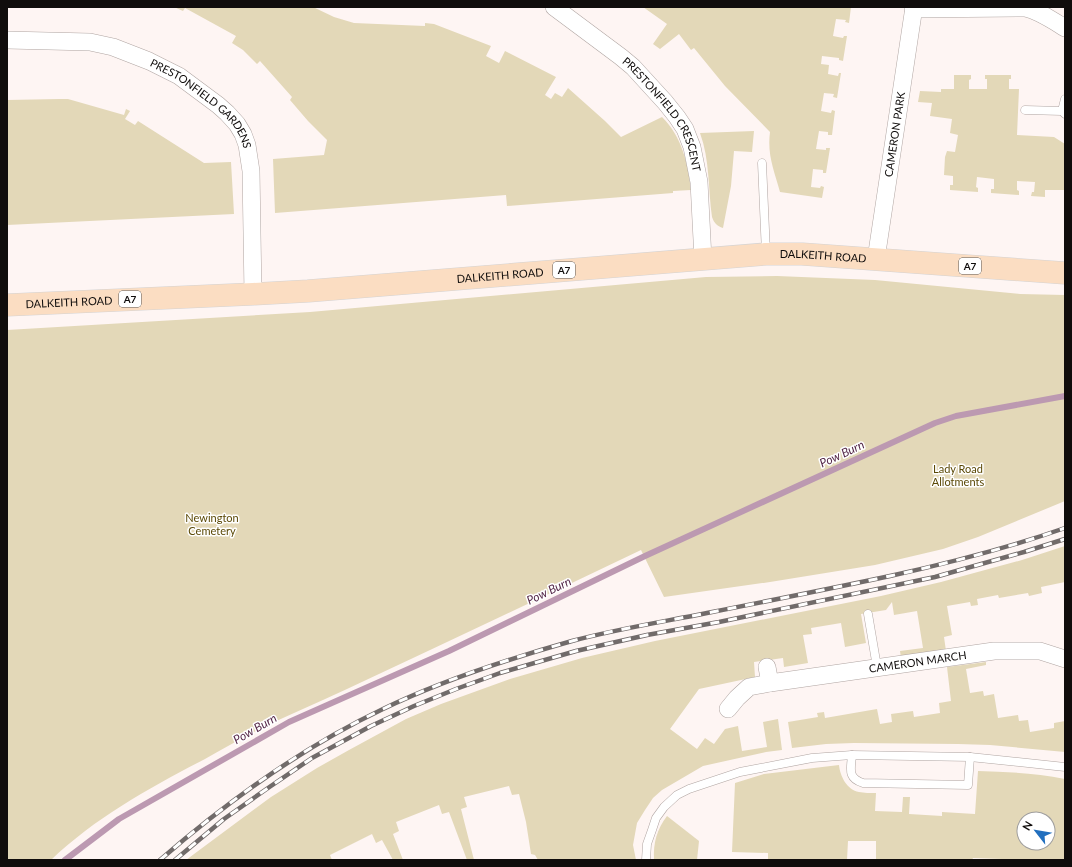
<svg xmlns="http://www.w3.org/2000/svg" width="1072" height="867" font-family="Lato,sans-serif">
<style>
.green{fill:#e3d8b8;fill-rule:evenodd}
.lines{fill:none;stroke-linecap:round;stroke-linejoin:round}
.stream{stroke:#bc99b1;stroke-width:6}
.lane-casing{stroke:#b0a5a2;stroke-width:9}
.street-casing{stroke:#b0a5a2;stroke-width:18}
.primary-casing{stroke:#d4d3d3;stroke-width:23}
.lane{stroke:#fff;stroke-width:8}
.street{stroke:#fff;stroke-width:17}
.primary{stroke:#fbddc2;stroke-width:22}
.rail-casing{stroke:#716b6a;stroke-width:4.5}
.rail{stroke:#fff;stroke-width:3;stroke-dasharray:9;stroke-linecap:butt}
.labels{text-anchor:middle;stroke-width:3;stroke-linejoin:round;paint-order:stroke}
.shield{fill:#fff;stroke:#585655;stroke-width:1}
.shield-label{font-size:10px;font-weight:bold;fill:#100d0c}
.street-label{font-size:11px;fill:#100d0c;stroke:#fff}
.park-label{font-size:11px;fill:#5b4906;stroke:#fff}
.water-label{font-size:12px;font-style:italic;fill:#542748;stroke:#fff}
</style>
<rect width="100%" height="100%" fill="#fef5f3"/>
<!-- green -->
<g class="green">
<path d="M174,7H313L334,17L354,23L425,26V23L434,24L491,46L486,56L499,63L505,51L556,77L545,95L551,99L555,93L562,97L568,88L605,121L621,137L662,117C682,137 688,163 691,190L673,191V193L507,206L506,195L275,213L273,159L324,155L327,140L308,121L290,100L292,97L260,61L257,64L243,50L232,43L236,36L185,8L183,11Z"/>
<path d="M643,7H851L849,23L845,22L846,20L836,19L833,36L843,38L844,36H847L843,61L839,60V58L822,56L821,64L829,65L828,74L838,76L839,73H841L837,98L833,97L834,94L824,93L821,111L831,113L832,110L835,111L832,135H828V132L819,131L816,149L826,150V148H830L826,173H823V170L813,169L811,187L820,188L821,186L824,187L822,198L780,192C774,170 767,155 770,132L725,86L694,48L691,50L679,34L660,49L653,44L667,24Z"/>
<polygon points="954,75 971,75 971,79 969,80 969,89 987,89 987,79 985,79 985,75 1011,75 1011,79 1009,79 1009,89 1019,89 1017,135 1054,137 1065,144 1065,190 1045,190 1045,197 1031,196 1032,192 1034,192 1035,182 1017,181 1017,190 1019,191 1019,195 991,193 991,189 994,189 994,179 977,177 976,187 978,188 978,192 950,190 950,185 953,185 953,176 944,175 945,157 947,151 955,152 958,135 950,133 952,119 930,116 932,103 918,102 920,91 941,92 941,89 954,89"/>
<polygon points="59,99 68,99 124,115 126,109 130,111 125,119 135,125 138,121 204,163 231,162 234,214 7,225 7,100"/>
<path d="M754,131L752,152L734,151L731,186L723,228C717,226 714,223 712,217C708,189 710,160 700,133Z"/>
<path d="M777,276L875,280L1020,294L1065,295V501L978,537L943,549L875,565L770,582L664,597L641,550C543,597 445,643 347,689C315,704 283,717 252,733C236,741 221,750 205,759C151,787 96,817 51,860H7V330L310,312L706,277Z"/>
<polygon points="1065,546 1065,582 1041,587 1042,593 1029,596 1028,593 999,598 998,595 977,599 978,605 971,606 970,602 947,606 952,635 944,637 946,651 901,658 900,651 923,648 917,611 894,615 892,602 886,610 861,614 866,643 845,647 841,623 811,628 812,634 803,635 808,663 784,667 783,658 754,662 755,677 699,689 670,729 697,749 705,738 714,744 725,729 738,726 742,751 767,747 763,722 778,719 782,750 766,752 703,766 662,790 653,798 645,810 637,823 633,845 636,860 538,860 535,855 531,854 526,822 519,794 512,795 509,786 464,797 467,807 461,809 474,860 467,860 449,812 442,814 439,805 396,822 399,831 393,834 403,860 393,860 382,840 376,843 372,834 330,855 332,860 186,860 271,797 317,768 349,750 406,719 441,704 510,679 582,658 655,641 881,596 941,582 1022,560"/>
<polygon points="986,662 986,665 966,669 970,693 983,691 984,696 994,694 998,718 1018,715 1019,721 1028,720 1030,732 1054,728 1054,723 1065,721 1065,752 990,745 958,744 854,743 826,744 792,748 788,722 818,717 817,713 824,712 825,718 877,709 880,724 892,722 891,714 913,711 914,717 940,713 939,703 951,701 947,667"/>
<path d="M839,765C840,776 847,790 859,792C864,793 870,793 876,793L875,811L902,812L903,797H910L909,814L942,816V812L975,814L978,771C1007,772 1036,773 1065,779V860H1002V859L973,858L972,860L897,859L896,860H876V841H848L847,860H768V853L732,852L735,783L764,774ZM1024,819H1048V843H1024Z"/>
<path d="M667,816L699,841L697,860H654C653,843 657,829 667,816Z"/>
</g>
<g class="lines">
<!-- stream -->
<polyline class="stream" points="65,860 119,819 289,722 449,651 645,556 935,423 956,416 1065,396"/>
<!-- lane casing -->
<g class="lane-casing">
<g id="lane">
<polyline points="1025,110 1062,111 1065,114"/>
<polyline points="1062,111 1065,99"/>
<polyline points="762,163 766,253"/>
<polyline points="868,614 877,667"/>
<path d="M852,755C851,769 847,778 863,783L968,785L970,757"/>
<polyline points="646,860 647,844 652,830 656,818 664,807 677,795 689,789 740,772 812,758 852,755 970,757 1065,767"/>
</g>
</g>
<!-- street casing -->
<g class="street-casing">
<g id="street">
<path id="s1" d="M554,7L621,57L633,67L665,102L677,117L685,129L692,147L699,182L703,259"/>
<path d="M913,9L1025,8C1039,11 1052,20 1065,28"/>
<path id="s2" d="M7,40L90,42L113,47L149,61L179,76L218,105L227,113L237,124L243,134L247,145L251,171L253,294"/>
<path id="s3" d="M876,259L914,7"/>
<polyline points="767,667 770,683"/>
<path id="s4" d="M728,709L737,698L749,687L770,683L994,651H1040L1065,659"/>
</g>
</g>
<!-- primary casing -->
<g class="primary-casing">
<g id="primary">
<path id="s5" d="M7,305L253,294L308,291L766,254H802L1065,273"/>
</g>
</g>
<!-- lane -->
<use href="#lane" class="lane"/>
<!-- street -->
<use href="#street" class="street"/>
<!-- primary -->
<use href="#primary" class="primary"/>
<!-- rail casing -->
<g class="rail-casing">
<g id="rail">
<path d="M160,860C228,801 301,748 383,709C443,680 508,659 572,641C617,629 662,622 707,613C768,601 829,589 890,576C949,563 1008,548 1065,528"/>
<polyline points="175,860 224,819 268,788 312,758 371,726 414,706 456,689 500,673 576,651 647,635 719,622 935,577 1024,552 1065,539"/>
</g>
</g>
<!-- rail -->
<use href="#rail" class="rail"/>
</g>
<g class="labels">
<!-- shield labels -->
<g class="shield">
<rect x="959" y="258" width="22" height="16" rx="3"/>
<rect x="553" y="262" width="22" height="16" rx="3"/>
<rect x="119" y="291" width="22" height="16" rx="3"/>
</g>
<g class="shield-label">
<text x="970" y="270">A7</text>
<text x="564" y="274">A7</text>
<text x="130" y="303">A7</text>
</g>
<!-- street labels -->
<g class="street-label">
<text dy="4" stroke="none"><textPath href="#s2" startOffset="214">PRESTONFIELD GARDENS</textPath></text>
<text dy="4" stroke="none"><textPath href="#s1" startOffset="156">PRESTONFIELD CRESCENT</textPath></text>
<text dy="4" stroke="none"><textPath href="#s3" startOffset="126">CAMERON PARK</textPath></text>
<text dy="4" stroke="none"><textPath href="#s5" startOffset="818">DALKEITH ROAD</textPath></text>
<text dy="4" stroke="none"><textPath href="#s5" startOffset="494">DALKEITH ROAD</textPath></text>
<text dy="4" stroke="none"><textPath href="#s5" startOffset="62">DALKEITH ROAD</textPath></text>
<text dy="4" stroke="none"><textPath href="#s4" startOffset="201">CAMERON MARCH</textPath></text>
</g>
<!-- park labels -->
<g class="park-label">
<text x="958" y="473">Lady Road<tspan x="958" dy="13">Allotments</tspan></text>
<text x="212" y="522">Newington<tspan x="212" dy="13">Cemetery</tspan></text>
</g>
<!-- water labels -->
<g class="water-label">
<text transform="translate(842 454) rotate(-25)" y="4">Pow Burn</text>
<text transform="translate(549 591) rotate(-26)" y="4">Pow Burn</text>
<text transform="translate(255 729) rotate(-30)" y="4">Pow Burn</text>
</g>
</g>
<!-- border -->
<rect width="1072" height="867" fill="none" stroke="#100d0c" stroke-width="16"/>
<!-- north arrow -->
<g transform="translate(1036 831) rotate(301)"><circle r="19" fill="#ffffff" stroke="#9f9e9e"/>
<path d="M0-3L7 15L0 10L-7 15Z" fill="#226fbe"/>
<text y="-6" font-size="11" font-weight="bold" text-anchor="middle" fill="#100d0c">N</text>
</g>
</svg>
